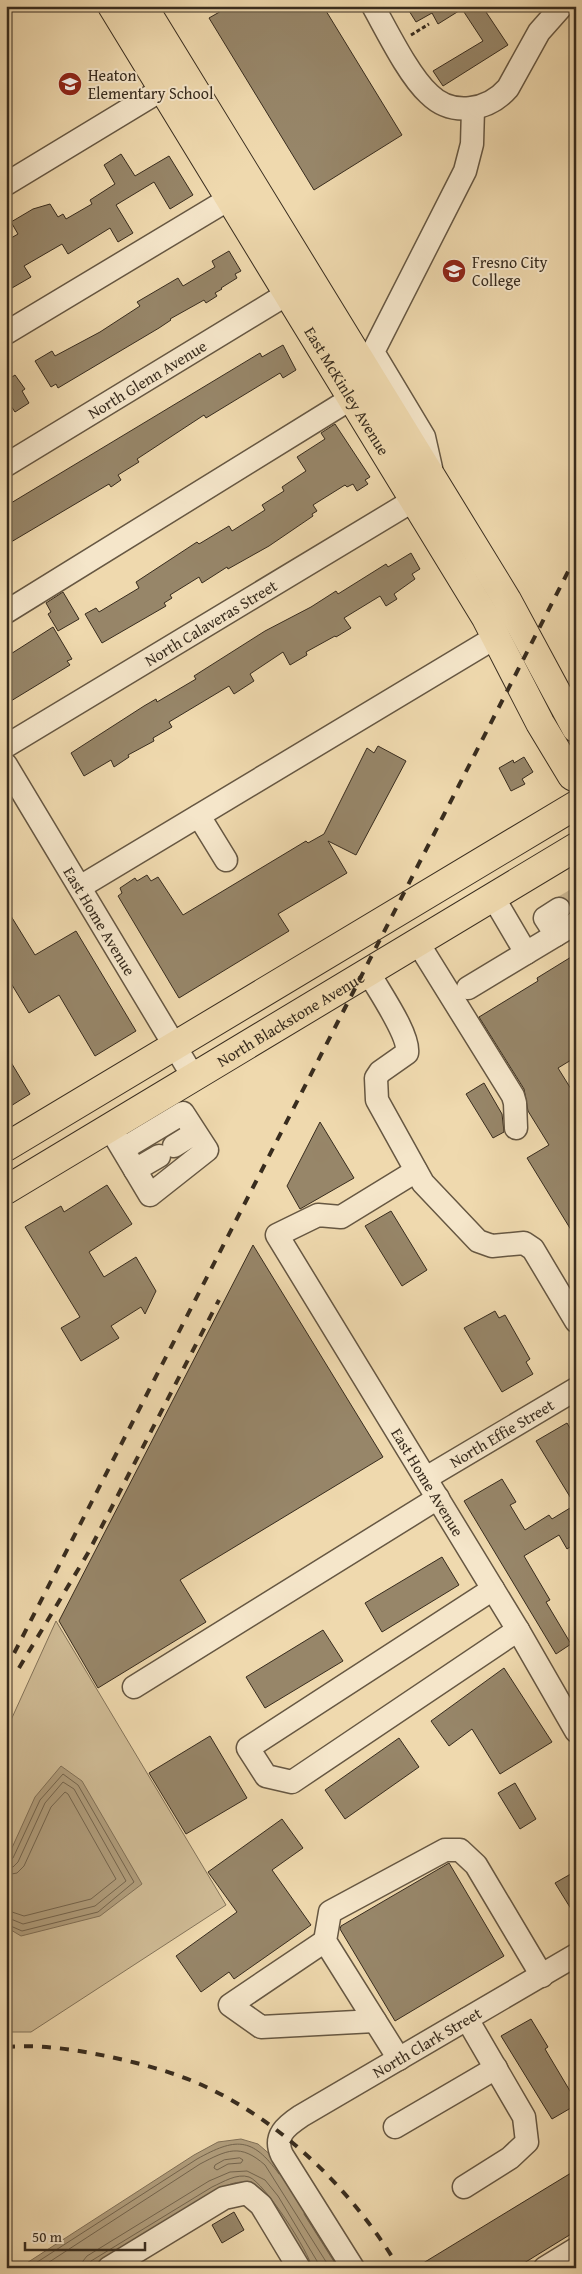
<svg xmlns="http://www.w3.org/2000/svg" width="582" height="2274" font-family="'Gentium Book Plus',serif">
<style>
.green{fill:#d0bc96;stroke:#84745a}
.water{fill:#b19e7d;stroke:#817057}
.lines{fill:none;stroke-linecap:round;stroke-linejoin:round}
.shore{stroke:#74654e;stroke-width:1}
.building{fill:#978669;stroke:#382c1e}
.minor-tunnel{stroke:#cab691;stroke-width:22;stroke-dasharray:22 11;stroke-linecap:butt}
.minor-casing{stroke:#665742;stroke-width:25}
.major-casing{stroke:#382c1e;stroke-width:30}
.path{stroke:#382c1e;stroke-width:3;stroke-dasharray:4 2.5;stroke-linecap:butt}
.minor{stroke:#f5e6ca;stroke-width:22}
.major{stroke:#efd9ae;stroke-width:28}
.rail{stroke:#382c1e;stroke-width:4;stroke-dasharray:9 9;stroke-linecap:butt}
.labels{text-anchor:middle;stroke-width:4;stroke-linejoin:round;paint-order:stroke}
.poi-label{font-size:16px;fill:#382c1e;stroke:#f5e6ca;text-anchor:start}
.street-label{font-size:16px;fill:#382c1e;stroke:#f5e6ca}
</style>
<rect width="100%" height="100%" fill="#efd9ae"/>
<filter id="stains"><feTurbulence type="fractalNoise" baseFrequency=".004" numOctaves="4"/><feColorMatrix values="0 0 0 0 .2 0 0 0 0 .09 0 0 0 0 .02 0 0 0 .5 -.17"/></filter>
<radialGradient id="worn" r=".72"><stop offset=".6" stop-color="#630" stop-opacity="0"/><stop offset="1" stop-color="#630" stop-opacity=".3"/></radialGradient>
<!-- green -->
<polygon class="green" points="56,1621 226,1905 31,2032 6,2032 6,1731"/>
<!-- water -->
<g class="water">
<polygon points="61,1766 82,1781 142,1884 100,1916 21,1936 6,1927 6,1861 35,1797"/>
<path d="M241,2139L258,2144L273,2157L344,2268H308L259,2189C240,2177 233,2183 215,2191L90,2268H19L194,2155L218,2142Z"/>
</g>
<g class="lines">
<!-- shore -->
<g class="shore">
<polyline points="6,1861 13,1858 40,1800 63,1774 78,1785 134,1882 98,1912 22,1931 6,1924"/>
<polyline points="6,1867 13,1867 18,1862 45,1803 63,1782 74,1789 126,1881 95,1906 23,1924 6,1917"/>
<polyline points="6,1875 17,1873 24,1866 51,1807 65,1792 68,1794 116,1879 91,1899 24,1916 6,1910"/>
<polygon points="240,2158 243,2160 241,2163 228,2164 217,2170 214,2168 215,2165 224,2160"/>
<polyline points="304,2214 338,2268"/>
<path d="M28,2268L197,2159C235,2138 252,2136 279,2174"/>
<path d="M40,2268L200,2164C227,2150 240,2143 265,2165L330,2268"/>
<polyline points="82,2268 83,2261 87,2256 209,2181 230,2172 247,2171 265,2180 278,2196 317,2261 318,2268"/>
<path d="M88,2268L91,2261L212,2187C223,2182 237,2173 249,2177C264,2182 310,2253 312,2268"/>
</g>
</g>
<!-- building -->
<g class="building">
<polygon points="230,6 323,6 402,135 314,190 209,18"/>
<polygon points="406,6 482,6 508,45 443,86 433,71 483,41 462,9 438,24 432,13 416,22"/>
<polygon points="121,154 135,176 169,156 193,195 170,209 154,182 116,205 133,233 118,242 110,228 68,254 62,244 24,266 31,277 12,288 6,279 6,241 18,234 11,222 33,209 50,204 58,217 63,214 66,219 92,204 90,200 115,184 104,165"/>
<polygon points="229,251 241,271 235,274 237,278 221,288 222,289 215,293 217,296 206,303 204,300 170,319 171,320 159,328 58,388 56,384 51,387 35,361 52,351 55,356 100,332 140,306 137,302 178,278 183,286 215,267 212,261"/>
<polygon points="283,345 296,370 283,378 280,373 206,418 204,415 137,459 139,462 118,475 121,480 111,487 109,484 6,545 6,506 260,353 262,357"/>
<polygon points="15,375 25,389 22,391 29,403 15,412 11,406 6,409 6,381"/>
<polygon points="335,424 370,477 365,480 368,484 357,491 353,484 347,487 345,485 313,505 317,511 312,514 313,516 269,546 228,569 227,567 202,583 199,577 170,595 172,598 164,603 166,606 102,643 85,614 96,608 99,612 139,588 136,582 197,542 199,544 229,526 232,531 265,510 262,505 284,491 282,487 306,471 297,457 325,439 321,433"/>
<polygon points="411,553 420,569 412,574 415,579 394,594 397,599 386,606 380,596 344,618 351,628 336,637 335,636 306,652 307,655 290,665 283,652 250,674 254,681 234,694 229,686 169,722 172,727 153,738 154,741 128,755 129,757 114,767 111,760 84,776 71,753 144,706 156,699 157,702 196,679 194,676 265,631 311,607 336,591 338,594 386,564 388,567"/>
<polygon points="63,592 79,619 58,631 48,614 51,612 46,603"/>
<polygon points="53,627 72,659 67,661 70,665 6,704 6,657"/>
<polygon points="378,746 406,761 356,855 328,841 347,873 278,914 289,931 179,998 118,896 122,893 120,888 135,878 137,881 147,875 151,881 158,877 183,915 306,841 308,843 324,834 367,748 374,753"/>
<polygon points="524,757 533,772 522,779 525,784 511,791 499,768 513,760 514,763"/>
<polygon points="576,889 576,910 572,911 570,902 563,897"/>
<polygon points="6,908 35,955 76,931 136,1031 95,1056 59,995 29,1013 6,975"/>
<polygon points="576,954 576,1057 558,1068 576,1097 576,1238 527,1158 549,1145 528,1111 524,1089 479,1017 538,981 537,978"/>
<polygon points="6,1054 30,1094 6,1109"/>
<polygon points="484,1083 502,1114 504,1132 493,1138 466,1094"/>
<polygon points="320,1122 354,1178 300,1209 287,1186"/>
<polygon points="107,1185 132,1224 89,1252 104,1277 136,1257 156,1291 145,1314 141,1307 111,1326 119,1338 81,1361 61,1328 80,1317 25,1227 61,1206 64,1212"/>
<polygon points="391,1211 427,1270 402,1286 365,1226"/>
<polygon points="253,1245 383,1457 180,1580 206,1622 98,1688 59,1621"/>
<polygon points="495,1311 499,1318 505,1315 530,1359 526,1362 533,1374 502,1392 464,1328"/>
<polygon points="567,1423 576,1438 576,1543 567,1549 559,1535 524,1556 550,1600 546,1602 571,1644 556,1654 464,1501 502,1479 516,1502 510,1505 525,1530 549,1515 552,1519 575,1505 536,1441"/>
<polygon points="442,1557 459,1585 382,1632 365,1603"/>
<polygon points="323,1630 343,1661 265,1708 246,1677"/>
<polygon points="504,1668 552,1742 500,1774 472,1729 449,1746 431,1721"/>
<polygon points="210,1736 247,1798 186,1834 149,1773"/>
<polygon points="399,1738 419,1767 345,1819 325,1790"/>
<polygon points="515,1783 536,1819 520,1829 498,1793"/>
<polygon points="282,1819 303,1848 272,1870 311,1925 234,1979 229,1972 201,1992 176,1956 237,1912 208,1872"/>
<polygon points="449,1863 504,1956 395,2021 340,1929 341,1926"/>
<polygon points="576,1871 576,1917 555,1883"/>
<polygon points="531,2019 548,2047 545,2049 576,2101 576,2105 552,2119 501,2036"/>
<polygon points="571,2173 576,2181 576,2231 516,2268 415,2268"/>
<polygon points="234,2212 244,2230 222,2243 212,2225"/>
</g>
<g class="lines">
<!-- minor-tunnel -->
<polyline class="minor-tunnel" points="559,909 576,899"/>
<!-- minor casing -->
<g class="minor-casing">
<g id="minor">
<path d="M373,6C387,31 409,76 429,94C452,117 488,111 508,88L539,32L562,6"/>
<polyline points="6,184 176,81"/>
<polyline points="6,333 229,199"/>
<path id="s1" d="M6,465L287,294"/>
<polyline points="431,468 424,437 373,352 465,171 472,144 473,109"/>
<polyline points="6,612 352,398"/>
<path id="s2" d="M6,746L414,500"/>
<path id="s3" d="M6,765L194,1078"/>
<polyline points="199,816 226,860"/>
<polyline points="80,887 496,637"/>
<polyline points="493,897 526,953 576,923"/>
<polyline points="556,935 545,918 559,909"/>
<polyline points="418,943 513,1096 515,1103 516,1128"/>
<path d="M369,973C378,990 410,1035 407,1053L380,1072L376,1078L377,1100L423,1183L478,1241L492,1246L524,1243L533,1249L576,1321"/>
<polyline points="468,988 526,953"/>
<polyline points="110,1128 150,1195 207,1150 183,1113 123,1149"/>
<polyline points="174,1146 195,1133"/>
<polyline points="135,1170 159,1156"/>
<path id="s4" d="M416,1171L341,1217L318,1215L277,1235L518,1630L576,1731"/>
<path id="s5" d="M426,1478L576,1389"/>
<polyline points="493,1589 248,1748 266,1776 292,1782 518,1630"/>
<polyline points="134,1687 438,1498"/>
<polyline points="325,1941 230,2005 261,2027 375,2021"/>
<polyline points="399,2059 325,1941 330,1912 445,1850 460,1850 476,1865 542,1976"/>
<polyline points="395,2127 496,2068"/>
<polyline points="464,2187 510,2158 527,2142 524,2117 467,2019"/>
<polyline points="109,2268 224,2198 247,2193 261,2205 299,2268"/>
<path id="s6" d="M353,2268L282,2155C273,2136 286,2126 301,2116L576,1955"/>
<polyline points="545,2268 576,2249"/>
</g>
</g>
<!-- major casing -->
<g class="major-casing">
<g id="major">
<path id="s7" d="M112,6L486,618L540,723L572,776L576,778"/>
<polyline points="143,6 507,600 576,728"/>
<polyline points="6,1147 576,805"/>
<path id="s8" d="M6,1190L576,847"/>
</g>
</g>
<!-- path -->
<polyline class="path" points="411,35 429,24"/>
<!-- minor -->
<use href="#minor" class="minor"/>
<!-- major -->
<use href="#major" class="major"/>
<!-- rail -->
<g class="rail">
<polyline points="19,1668 88,1553 219,1300"/>
<path d="M6,1669C196,1298 387,927 576,556"/>
<path d="M6,2047C41,2044 77,2050 111,2057C142,2064 173,2072 202,2085C283,2122 353,2191 399,2268"/>
</g>
</g>
<!-- icons -->
<defs>
<g id="school-disc" transform="scale(1.25)"><circle r="9.5" fill="#8f2418" stroke="#f5e6ca"/><path d="M0-5L7-2L0 1L-7-2ZM-4 1L0 2.5L4 1V4Q0 6-4 4Z" fill="#fff"/></g>
<g id="university-disc" transform="scale(1.25)"><circle r="9.5" fill="#8f2418" stroke="#f5e6ca"/><path d="M0-5L7-2L0 1L-7-2ZM-4 1L0 2.5L4 1V4Q0 6-4 4Z" fill="#fff"/></g>
</defs>
<g fill-rule="evenodd">
<use href="#school-disc" x="70" y="84"/>
<use href="#university-disc" x="454" y="271"/>
</g>
<g class="labels">
<!-- poi labels -->
<g class="poi-label">
<text x="88" y="81">Heaton<tspan x="88" dy="18">Elementary School</tspan></text>
<text x="472" y="268">Fresno City<tspan x="472" dy="18">College</tspan></text>
</g>
<!-- street labels -->
<g class="street-label">
<text dy="6" stroke="none"><textPath href="#s1" startOffset="165">North Glenn Avenue</textPath></text>
<text dy="6" stroke="none"><textPath href="#s7" startOffset="451">East McKinley Avenue</textPath></text>
<text dy="6" stroke="none"><textPath href="#s2" startOffset="239">North Calaveras Street</textPath></text>
<text dy="6" stroke="none"><textPath href="#s3" startOffset="182">East Home Avenue</textPath></text>
<text dy="6" stroke="none"><textPath href="#s8" startOffset="332">North Blackstone Avenue</textPath></text>
<text dy="6" stroke="none"><textPath href="#s5" startOffset="88">North Effie Street</textPath></text>
<text dy="6" stroke="none"><textPath href="#s4" startOffset="446">East Home Avenue</textPath></text>
<text dy="6" stroke="none"><textPath href="#s6" startOffset="328">North Clark Street</textPath></text>
</g>
</g>
<!-- margin -->
<rect width="582" height="2274" fill="none" stroke="#efd9ae" stroke-width="25"/>
<rect x="8" y="8" width="567" height="2259" fill="none" stroke="#382c1e" stroke-width="2.5"/>
<rect x="12" y="12" width="557" height="2249" fill="none" stroke="#382c1e"/>
<!-- scale -->
<path d="M25 2242v8h120v-8" fill="none" stroke="#382c1e" stroke-width="2.5"/>
<text x="32" y="2242" font-size="15" fill="#382c1e" stroke="#f5e6ca" stroke-width="4" paint-order="stroke">50 m</text>
<rect width="100%" height="100%" filter="url(#stains)"/>
<rect width="100%" height="100%" fill="url(#worn)"/>
</svg>
